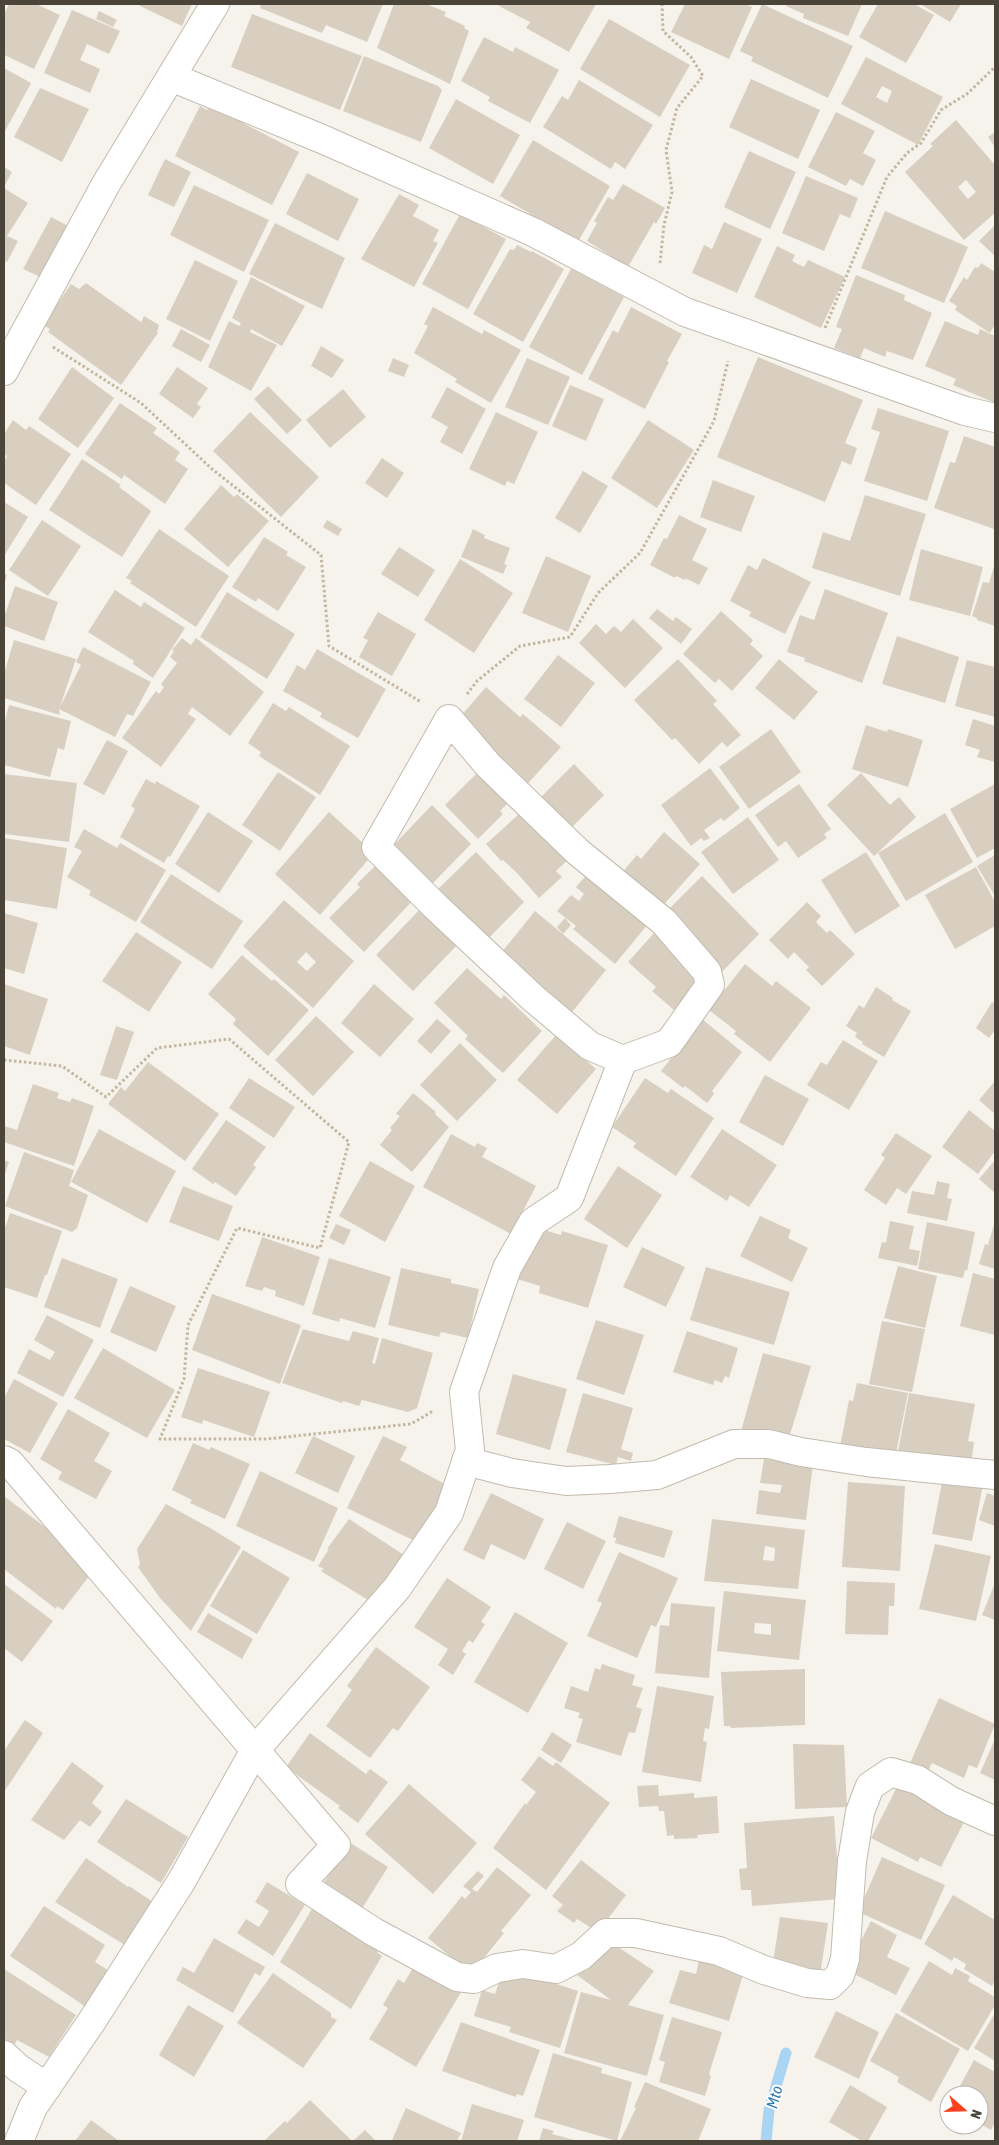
<svg xmlns="http://www.w3.org/2000/svg" width="999" height="2145" font-family="'Asap Condensed',sans-serif">
<style>
.lines{fill:none;stroke-linecap:round;stroke-linejoin:round}
.stream{stroke:#a9d4f2;stroke-width:11}
.building{fill:#d8cfc1;fill-rule:evenodd}
.street-casing{stroke:#c2bbae;stroke-width:30}
.path{stroke:#c4b79f;stroke-width:3;stroke-dasharray:2.5 2.5;stroke-linecap:butt}
.street{stroke:#fff;stroke-width:28}
.labels{text-anchor:middle;stroke-width:4;stroke-linejoin:round;paint-order:stroke}
.water-label{font-size:16px;font-style:italic;fill:#2e7ab2;stroke:#fff}
</style>
<rect width="100%" height="100%" fill="#f6f3ec"/>
<g class="lines">
<!-- stream -->
<polyline class="stream" points="766,2141 769,2110 786,2053"/>
</g>
<!-- building -->
<g class="building">
<polygon points="9,4 36,4 60,15 34,69 4,55 4,14"/>
<polygon points="140,4 192,4 182,26 140,6"/>
<polygon points="261,4 383,4 367,42 326,25 322,33 260,8"/>
<polygon points="394,4 426,4 446,12 444,16 465,26 464,28 469,31 450,84 377,48"/>
<polygon points="500,4 596,4 569,52 526,28 530,22 499,6"/>
<polygon points="685,4 745,4 752,7 729,59 671,32"/>
<polygon points="762,4 853,46 828,98 751,61 753,57 740,51"/>
<polygon points="787,4 862,4 848,36 803,18 804,14 786,6"/>
<polygon points="878,4 914,4 934,15 906,63 859,37"/>
<polygon points="920,4 961,4 950,22"/>
<polygon points="72,10 120,31 109,54 87,44 80,60 100,69 90,93 44,73"/>
<polygon points="99,11 117,20 113,27 96,19"/>
<polygon points="252,14 362,56 340,110 231,67"/>
<polygon points="609,19 690,65 660,117 580,69"/>
<polygon points="484,37 513,52 515,47 559,70 530,123 488,101 490,97 461,81"/>
<polygon points="364,56 438,86 442,90 421,142 343,111"/>
<path d="M866,57L943,97L918,145L841,104ZM882,86L892,91L887,103L876,97Z"/>
<polygon points="4,68 31,83 4,133"/>
<polygon points="751,79 820,110 798,159 729,127"/>
<polygon points="579,80 653,125 625,169 615,162 611,169 543,127 562,96 568,100"/>
<polygon points="40,88 89,109 62,162 14,137"/>
<polygon points="456,99 520,135 493,184 429,148"/>
<polygon points="200,106 207,110 209,106 245,119 243,123 299,152 272,205 175,156"/>
<polygon points="836,112 875,131 863,153 876,160 863,186 850,179 846,186 808,167"/>
<path d="M956,120L995,165V213L964,240L905,172L933,146L930,144ZM966,180L976,192L968,199L958,187Z"/>
<polygon points="995,132 995,147 988,137"/>
<polygon points="533,140 610,186 578,242 500,196"/>
<polygon points="749,151 796,172 770,229 724,207"/>
<polygon points="165,159 191,172 174,207 148,195"/>
<polygon points="4,167 12,172 4,187"/>
<polygon points="307,173 359,199 338,241 286,214"/>
<polygon points="806,176 858,198 850,218 840,214 824,251 782,233"/>
<polygon points="623,184 665,208 656,224 654,222 628,267 587,241 597,223 594,221 608,197 613,200"/>
<polygon points="194,185 269,220 244,272 170,235"/>
<polygon points="4,188 28,203 7,236 18,241 7,262 4,261"/>
<polygon points="399,194 419,205 413,216 439,230 433,241 438,243 414,287 361,259"/>
<polygon points="885,211 968,247 944,303 861,268"/>
<polygon points="460,214 506,239 468,309 422,284"/>
<polygon points="51,217 70,227 40,277 23,269"/>
<polygon points="724,222 762,239 737,293 692,273 704,245 712,249"/>
<polygon points="275,223 345,258 322,309 249,274"/>
<polygon points="995,225 995,256 979,241"/>
<polygon points="517,245 531,252 532,251 564,269 523,342 473,314 510,249 514,250"/>
<polygon points="777,246 795,255 792,261 804,267 808,260 845,277 821,328 754,297"/>
<polygon points="195,260 238,281 210,341 166,319"/>
<polygon points="981,263 995,272 995,327 994,326 990,333 955,310 957,306 949,301 964,277 967,280 975,267 978,268"/>
<polygon points="571,269 624,297 582,375 529,347"/>
<polygon points="856,275 905,295 904,300 932,313 913,360 887,351 885,357 864,348 860,358 834,348 842,329 836,327"/>
<polygon points="251,277 305,306 282,346 251,329 250,332 277,345 251,391 208,367 229,321 239,326 241,323 232,318"/>
<polygon points="86,283 141,322 144,316 159,325 157,332 158,333 121,385 48,332 50,329 43,325 71,284 79,289"/>
<polygon points="433,307 482,334 484,330 521,350 491,403 455,382 457,379 414,353 428,326 424,324"/>
<polygon points="631,307 682,334 667,361 669,362 645,409 588,379 613,330 618,333"/>
<polygon points="945,321 978,335 980,329 995,336 995,403 953,385 956,379 925,366"/>
<polygon points="181,329 210,345 201,362 172,346"/>
<polygon points="321,346 344,360 332,378 311,366"/>
<polygon points="758,357 863,400 845,443 857,448 851,465 842,461 825,502 717,457"/>
<polygon points="393,358 409,365 404,377 388,371"/>
<polygon points="527,358 570,377 548,425 505,407"/>
<polygon points="72,367 114,398 78,448 38,419"/>
<polygon points="177,367 208,388 197,404 201,407 193,418 159,394"/>
<polygon points="570,385 604,399 586,441 552,426"/>
<polygon points="268,386 302,420 287,434 254,399"/>
<polygon points="447,387 486,409 462,454 440,442 448,427 431,417"/>
<polygon points="343,389 366,417 330,448 306,420"/>
<polygon points="120,403 157,428 153,433 180,452 175,460 188,469 165,504 124,475 122,479 85,454"/>
<polygon points="878,408 949,431 927,501 864,481 880,432 871,429"/>
<polygon points="250,412 319,477 281,517 213,451"/>
<polygon points="496,412 538,432 514,484 507,481 505,486 469,469"/>
<polygon points="13,420 26,430 29,426 71,454 36,505 4,483 4,461 7,456 4,454 4,434"/>
<polygon points="648,420 694,450 657,508 611,478"/>
<polygon points="964,436 995,447 994,529 934,508 950,462 955,463"/>
<polygon points="382,458 404,473 387,498 365,483"/>
<polygon points="82,459 121,485 119,487 151,511 122,557 49,510"/>
<polygon points="583,471 608,486 580,533 555,518"/>
<polygon points="713,480 755,496 741,532 700,517"/>
<polygon points="221,485 234,497 237,494 269,521 228,567 184,529"/>
<polygon points="865,495 926,514 900,596 812,568 823,532 850,541"/>
<polygon points="4,502 28,517 4,556"/>
<polygon points="679,515 707,529 692,560 708,568 699,585 685,578 685,580 676,576 675,578 650,565 664,538 667,539"/>
<polygon points="42,520 81,546 48,596 9,570"/>
<polygon points="327,520 342,529 338,536 323,527"/>
<polygon points="159,529 229,576 196,627 130,583 132,581 126,578"/>
<polygon points="473,529 485,535 484,538 510,548 504,564 507,565 503,574 461,557"/>
<polygon points="264,537 288,552 286,555 306,567 278,611 258,598 256,602 232,587"/>
<polygon points="399,547 435,570 418,597 381,574"/>
<polygon points="921,549 983,567 970,616 909,600"/>
<polygon points="546,556 591,576 568,632 522,613"/>
<polygon points="763,558 811,582 785,634 749,616 751,612 730,601 748,565 757,570"/>
<polygon points="460,559 513,593 474,653 424,620"/>
<polygon points="995,563 995,626 977,620 977,618 972,616 983,582 989,583"/>
<polygon points="4,574 7,575 4,585"/>
<polygon points="15,586 58,602 44,641 4,626 4,617"/>
<polygon points="825,589 888,613 862,683 804,661 805,658 787,652 800,615 814,620"/>
<polygon points="115,590 141,607 144,602 185,628 153,678 133,664 134,661 88,632"/>
<polygon points="227,592 295,634 267,679 200,637"/>
<polygon points="657,609 673,621 676,617 692,629 681,644 649,618"/>
<polygon points="721,611 753,640 750,644 763,656 732,691 719,679 715,683 683,654"/>
<polygon points="378,612 416,634 392,676 359,657 368,640 363,638"/>
<polygon points="633,619 663,648 625,688 579,643 596,624 606,634 614,626 621,632"/>
<polygon points="897,636 959,657 945,703 882,684"/>
<polygon points="182,638 191,645 196,638 264,692 230,736 192,707 188,714 196,719 161,767 122,738 156,691 159,694 164,687 161,684 177,663 170,657 174,651 172,650"/>
<polygon points="14,640 76,659 60,707 81,665 76,662 83,647 151,682 133,716 127,714 115,737 59,709 60,715 4,698 4,674"/>
<polygon points="317,649 386,689 358,738 320,717 322,713 283,691 297,665 305,670"/>
<polygon points="558,655 595,683 561,727 524,699"/>
<polygon points="678,659 717,701 713,704 741,735 727,747 722,742 699,764 675,738 672,740 634,700"/>
<polygon points="779,659 818,692 794,720 755,688"/>
<polygon points="967,660 995,667 995,717 955,706"/>
<polygon points="486,687 520,717 523,714 561,747 521,791 454,724"/>
<polygon points="273,703 286,711 289,707 350,746 320,795 259,756 261,752 248,743"/>
<polygon points="9,705 71,721 64,750 58,748 50,777 4,765 4,724"/>
<polygon points="973,719 995,726 995,762 977,757 980,750 965,745"/>
<polygon points="866,725 887,732 888,729 923,740 908,787 852,769"/>
<polygon points="771,729 801,772 749,809 719,767"/>
<polygon points="107,740 128,751 104,795 83,784"/>
<polygon points="574,764 604,795 566,833 539,799"/>
<polygon points="484,766 514,797 500,811 503,814 478,839 445,805"/>
<polygon points="710,768 740,808 724,821 721,818 704,830 710,838 704,841 701,838 691,846 661,805"/>
<polygon points="278,772 316,797 280,851 242,825"/>
<polygon points="861,773 890,805 899,797 916,817 874,856 827,805"/>
<polygon points="4,774 77,783 69,842 4,834"/>
<polygon points="146,779 155,784 156,781 200,806 170,857 168,856 164,863 120,837 135,809 131,806"/>
<polygon points="799,784 831,829 824,834 827,838 798,858 786,841 778,847 755,815"/>
<polygon points="995,784 995,848 977,858 950,809"/>
<polygon points="432,805 471,844 428,888 389,850"/>
<polygon points="528,806 570,858 556,871 562,877 539,898 517,873 503,860 501,861 486,844"/>
<polygon points="208,812 253,841 219,893 175,864"/>
<polygon points="329,812 374,853 320,915 275,874"/>
<polygon points="945,813 973,862 906,901 878,853"/>
<polygon points="748,817 779,860 733,894 701,852"/>
<polygon points="84,829 117,848 120,843 166,870 136,922 89,895 91,891 67,877 82,851 74,847"/>
<polygon points="664,832 700,864 659,910 619,876 637,855 641,859"/>
<polygon points="4,838 67,848 57,909 4,900"/>
<polygon points="476,852 524,902 483,944 433,894"/>
<polygon points="866,852 900,906 855,934 821,880"/>
<polygon points="995,855 995,896 977,866"/>
<polygon points="380,861 417,896 364,952 329,918 360,887 357,884"/>
<polygon points="976,867 995,902 995,926 955,949 925,895"/>
<polygon points="590,871 653,918 615,964 573,929 576,926 557,911 571,895 579,901 584,894 576,887"/>
<polygon points="171,874 243,921 212,969 140,922"/>
<polygon points="702,876 759,934 720,974 662,916"/>
<path d="M284,900L354,961L313,1008L243,946ZM306,952L316,962L307,971L297,962Z"/>
<polygon points="807,902 821,916 816,922 827,933 830,930 855,954 822,986 806,970 809,967 794,952 788,959 769,940"/>
<polygon points="424,905 460,942 413,991 376,955"/>
<polygon points="535,911 606,970 568,1017 497,958"/>
<polygon points="4,913 38,923 24,974 4,968"/>
<polygon points="565,918 571,925 563,934 557,927"/>
<polygon points="136,932 182,962 149,1012 102,981"/>
<polygon points="655,932 704,975 674,1010 652,991 656,987 628,962"/>
<polygon points="242,955 272,981 274,979 309,1010 268,1056 233,1024 236,1019 208,994"/>
<polygon points="745,964 772,986 776,981 811,1008 770,1062 734,1034 736,1031 709,1010"/>
<polygon points="467,968 501,999 504,995 542,1031 503,1073 465,1039 468,1036 434,1003"/>
<polygon points="4,984 48,999 30,1055 4,1046"/>
<polygon points="374,984 414,1019 380,1057 341,1023"/>
<polygon points="876,987 893,998 892,1000 911,1011 884,1057 862,1044 863,1042 855,1037 857,1033 846,1026 859,1005 864,1008"/>
<polygon points="992,1002 995,1004 995,1030 989,1038 976,1028"/>
<polygon points="316,1016 354,1052 313,1096 275,1060"/>
<polygon points="437,1019 451,1031 431,1054 417,1041"/>
<polygon points="702,1019 742,1052 712,1091 714,1094 707,1103 685,1086 683,1088 661,1071"/>
<polygon points="116,1026 134,1032 117,1080 100,1075"/>
<polygon points="556,1035 596,1069 557,1114 517,1080"/>
<polygon points="843,1040 878,1061 849,1110 807,1085 821,1062 827,1065"/>
<polygon points="460,1043 497,1080 457,1121 420,1085"/>
<polygon points="148,1062 219,1114 185,1161 108,1104 121,1087 125,1091"/>
<polygon points="765,1075 809,1099 783,1146 739,1122"/>
<polygon points="249,1078 295,1107 274,1138 229,1108"/>
<polygon points="645,1078 668,1093 671,1089 714,1118 676,1176 633,1147 636,1143 612,1127"/>
<polygon points="995,1081 995,1114 979,1100"/>
<polygon points="33,1084 59,1093 57,1098 70,1102 72,1098 94,1106 74,1166 4,1142 4,1126 17,1130"/>
<polygon points="413,1093 436,1112 435,1114 449,1127 412,1172 380,1145 392,1130 390,1128 400,1116 396,1114"/>
<polygon points="969,1110 995,1131 995,1151 978,1174 942,1147"/>
<polygon points="226,1120 266,1147 253,1165 256,1167 236,1196 215,1182 213,1184 192,1169"/>
<polygon points="99,1129 176,1171 147,1223 71,1182"/>
<polygon points="722,1129 777,1165 749,1207 730,1195 727,1201 690,1177"/>
<polygon points="896,1133 932,1156 906,1194 897,1188 886,1205 864,1190 885,1158 881,1155"/>
<polygon points="451,1134 475,1147 477,1143 487,1148 482,1157 536,1186 511,1234 423,1187"/>
<polygon points="24,1152 74,1170 69,1186 88,1195 77,1228 72,1232 5,1206"/>
<polygon points="4,1160 9,1162 4,1177"/>
<polygon points="995,1160 995,1193 979,1179"/>
<polygon points="370,1161 415,1186 385,1242 339,1216"/>
<polygon points="618,1166 662,1195 627,1248 584,1219"/>
<polygon points="937,1181 950,1184 947,1198 952,1199 947,1221 907,1213 912,1191 934,1195"/>
<polygon points="183,1186 233,1206 219,1241 169,1222"/>
<polygon points="10,1213 62,1231 47,1275 45,1275 37,1298 4,1287 4,1231"/>
<polygon points="760,1216 791,1230 788,1238 808,1248 792,1282 740,1256"/>
<polygon points="890,1221 914,1226 909,1249 920,1251 917,1266 878,1258 882,1242 886,1243"/>
<polygon points="995,1221 995,1269 979,1264 985,1244 988,1245"/>
<polygon points="927,1222 975,1232 967,1271 965,1270 963,1278 918,1269"/>
<polygon points="336,1224 351,1230 344,1245 329,1238"/>
<polygon points="534,1227 561,1235 562,1231 608,1245 588,1308 539,1293 540,1286 517,1279"/>
<polygon points="262,1237 320,1257 304,1306 275,1296 276,1291 264,1287 262,1291 245,1286"/>
<polygon points="642,1247 685,1267 666,1307 623,1287"/>
<polygon points="62,1258 118,1279 100,1328 44,1307"/>
<polygon points="329,1258 391,1277 375,1328 340,1318 339,1322 312,1314"/>
<polygon points="898,1266 937,1276 925,1328 884,1318"/>
<polygon points="706,1267 790,1292 774,1345 690,1320"/>
<polygon points="401,1268 451,1279 451,1283 479,1289 468,1338 441,1332 439,1337 388,1325"/>
<polygon points="973,1273 995,1279 995,1335 960,1326"/>
<polygon points="130,1286 176,1306 156,1352 110,1332"/>
<polygon points="212,1294 301,1325 280,1384 192,1350"/>
<polygon points="47,1315 94,1340 63,1397 17,1373 29,1349 50,1360 55,1352 34,1340"/>
<polygon points="596,1320 644,1335 624,1395 576,1379"/>
<polygon points="882,1321 925,1329 912,1392 869,1384"/>
<polygon points="303,1329 349,1341 353,1331 379,1338 372,1363 375,1364 382,1338 433,1353 417,1408 408,1412 362,1400 359,1406 343,1401 342,1403 282,1383"/>
<polygon points="687,1331 738,1348 729,1378 725,1376 722,1383 715,1380 713,1385 673,1372"/>
<polygon points="103,1348 175,1390 147,1438 74,1398"/>
<polygon points="763,1353 811,1366 788,1441 741,1431"/>
<polygon points="198,1368 270,1392 254,1437 203,1420 202,1424 181,1417"/>
<polygon points="513,1374 567,1389 550,1450 496,1434"/>
<polygon points="14,1379 58,1403 30,1453 4,1439 4,1398"/>
<polygon points="857,1383 908,1393 895,1458 840,1447 849,1400 853,1401"/>
<polygon points="583,1393 633,1408 621,1449 633,1453 631,1461 618,1457 616,1465 566,1452"/>
<polygon points="909,1393 975,1404 968,1441 974,1442 970,1470 897,1457"/>
<polygon points="68,1409 110,1433 94,1461 112,1471 96,1499 58,1479 62,1472 40,1459"/>
<polygon points="313,1436 355,1456 338,1493 295,1473"/>
<polygon points="383,1436 407,1447 400,1460 454,1489 423,1545 347,1508"/>
<polygon points="193,1443 209,1450 211,1447 250,1464 225,1519 190,1503 192,1500 172,1490"/>
<polygon points="764,1459 813,1464 806,1520 756,1514 759,1490 780,1493 782,1485 760,1483"/>
<polygon points="260,1471 338,1508 314,1562 236,1526"/>
<polygon points="943,1477 983,1485 972,1541 932,1534"/>
<polygon points="848,1482 905,1486 900,1571 842,1567"/>
<polygon points="491,1493 544,1519 525,1560 491,1544 484,1560 463,1550"/>
<polygon points="987,1493 995,1496 995,1526 979,1520"/>
<polygon points="5,1497 97,1566 63,1610 57,1606 56,1609 4,1569"/>
<polygon points="166,1504 210,1528 241,1547 191,1631 160,1598 138,1567 140,1564 137,1549"/>
<polygon points="619,1516 673,1531 664,1558 615,1543 616,1538 613,1537"/>
<polygon points="349,1519 404,1555 376,1605 321,1571 324,1569 318,1566 329,1549 327,1549"/>
<path d="M712,1519L805,1530L798,1589L704,1581ZM765,1546L775,1548L774,1561L763,1560Z"/>
<polygon points="567,1522 606,1541 583,1589 544,1569"/>
<polygon points="935,1544 991,1556 976,1621 919,1609"/>
<polygon points="243,1550 290,1578 257,1634 210,1606"/>
<polygon points="619,1552 678,1578 656,1627 651,1625 637,1658 587,1636 602,1603 597,1601"/>
<polygon points="447,1578 491,1607 481,1622 485,1624 473,1643 469,1640 462,1651 466,1654 453,1675 438,1665 448,1649 414,1627"/>
<polygon points="847,1581 895,1583 894,1606 889,1606 888,1635 845,1634"/>
<polygon points="995,1583 995,1620 982,1615"/>
<polygon points="4,1584 53,1621 22,1662 4,1648"/>
<path d="M724,1591L806,1600L799,1660L717,1651ZM755,1623L771,1624V1635L754,1633Z"/>
<polygon points="671,1603 715,1607 709,1678 655,1673 660,1625 669,1626"/>
<polygon points="515,1612 568,1643 528,1713 474,1682"/>
<polygon points="208,1613 253,1639 242,1659 197,1632"/>
<polygon points="376,1647 430,1687 398,1731 393,1728 370,1758 326,1726 352,1690 347,1686"/>
<polygon points="602,1664 635,1675 632,1685 643,1688 636,1707 642,1709 635,1733 629,1732 621,1756 576,1742 583,1719 578,1718 580,1713 564,1708 571,1686 588,1692 595,1668 600,1670"/>
<polygon points="805,1669 805,1725 730,1728 731,1726 724,1726 721,1672"/>
<polygon points="657,1686 714,1696 709,1729 705,1728 703,1741 707,1742 701,1782 642,1772"/>
<polygon points="939,1698 995,1724 977,1768 969,1765 964,1778 932,1763 928,1771 910,1763"/>
<polygon points="25,1720 43,1733 4,1792 4,1751"/>
<polygon points="552,1732 572,1745 561,1763 541,1750"/>
<polygon points="310,1733 366,1774 370,1769 388,1782 358,1823 338,1808 340,1806 286,1767"/>
<polygon points="995,1739 995,1780 980,1773"/>
<polygon points="793,1744 844,1745 847,1807 795,1809"/>
<polygon points="539,1756 553,1766 556,1762 610,1803 546,1890 493,1848 525,1803 526,1805 536,1792 521,1780"/>
<polygon points="72,1762 104,1786 92,1803 102,1812 90,1827 80,1820 64,1840 31,1820"/>
<polygon points="900,1781 964,1822 941,1867 920,1857 918,1862 871,1838"/>
<polygon points="409,1784 477,1843 433,1894 365,1834"/>
<polygon points="658,1785 659,1796 694,1793 694,1798 717,1796 719,1833 697,1835 698,1838 674,1839 674,1835 667,1836 664,1811 659,1811 658,1806 639,1807 637,1786"/>
<polygon points="126,1799 188,1837 161,1883 97,1842"/>
<polygon points="834,1816 840,1899 752,1906 751,1890 741,1890 739,1869 747,1868 744,1823"/>
<polygon points="349,1842 388,1867 356,1918 317,1894"/>
<polygon points="882,1857 945,1885 921,1940 858,1912"/>
<polygon points="86,1858 128,1887 129,1886 156,1904 128,1947 55,1902"/>
<polygon points="581,1860 626,1895 598,1932 577,1919 574,1923 557,1911 563,1905 552,1896"/>
<polygon points="497,1867 531,1895 501,1931 504,1933 471,1974 428,1938 462,1896 465,1899 471,1892 463,1886 478,1871 484,1876 472,1889 477,1892"/>
<polygon points="267,1882 305,1905 273,1956 237,1933 246,1919 259,1927 269,1911 255,1902"/>
<polygon points="953,1895 995,1920 995,1980 992,1986 964,1969 966,1964 954,1957 952,1961 924,1944"/>
<polygon points="44,1906 105,1945 95,1962 114,1974 86,2007 10,1956"/>
<polygon points="312,1909 378,1950 377,1952 382,1956 351,2009 280,1962"/>
<polygon points="780,1917 828,1923 820,1975 772,1969"/>
<polygon points="871,1921 897,1935 887,1957 910,1968 896,1995 846,1970"/>
<polygon points="214,1938 265,1967 260,1976 255,1973 233,2013 176,1980 183,1967 194,1973"/>
<polygon points="606,1939 654,1971 628,2005 664,2015 647,2076 564,2053 581,1992 611,2000 577,1975"/>
<polygon points="699,1960 723,1966 745,1968 729,2021 669,2003 680,1970 696,1974"/>
<polygon points="417,1961 463,1989 416,2067 369,2039 388,2008 383,2005 398,1979 404,1983"/>
<polygon points="929,1961 952,1975 955,1968 970,1976 968,1981 995,1997 995,2005 968,2051 900,2011"/>
<polygon points="4,1969 76,2015 49,2057 17,2040 15,2044 4,2039"/>
<polygon points="273,1973 331,2013 331,2017 337,2020 303,2068 237,2023"/>
<polygon points="502,1973 522,1979 523,1973 578,1991 560,2048 509,2032 511,2027 474,2016 482,1990 495,1994"/>
<polygon points="188,2005 224,2026 194,2077 159,2055"/>
<polygon points="836,2011 879,2032 859,2079 814,2057"/>
<polygon points="896,2013 960,2049 931,2102 897,2082 899,2077 870,2061"/>
<polygon points="995,2013 995,2061 974,2048"/>
<polygon points="672,2017 722,2032 709,2074 711,2076 705,2096 659,2082 665,2062 659,2060"/>
<polygon points="461,2022 540,2050 523,2096 517,2094 516,2097 442,2071"/>
<polygon points="553,2053 602,2068 601,2073 632,2082 617,2141 534,2117"/>
<polygon points="974,2060 995,2072 995,2122 991,2130 979,2123 979,2095 955,2095"/>
<polygon points="645,2082 711,2109 698,2141 620,2141 636,2108 634,2107"/>
<polygon points="850,2085 887,2107 868,2141 862,2141 829,2122"/>
<polygon points="310,2100 352,2141 264,2141 285,2121 287,2123"/>
<polygon points="472,2104 524,2120 517,2141 461,2141"/>
<polygon points="406,2108 461,2133 457,2141 394,2141 392,2140"/>
<polygon points="91,2120 119,2141 75,2141"/>
<polygon points="543,2128 554,2131 552,2134 578,2141 539,2141"/>
<polygon points="365,2130 376,2141 353,2141"/>
</g>
<g class="lines">
<!-- street casing -->
<g class="street-casing">
<g id="street">
<polyline points="171,77 322,139 533,232 685,312 965,411 995,418"/>
<polyline points="4,371 106,184 215,4"/>
<polyline points="4,1460 10,1463 336,1845 300,1884 374,1932 457,1977 474,1979 497,1968 523,1964 556,1969 581,1956 606,1933 636,1933 719,1951 764,1970 807,1983 830,1985 840,1975 845,1959 852,1861 860,1812 870,1786 891,1772 918,1780 951,1801 995,1821"/>
<polyline points="466,1461 512,1473 566,1481 610,1479 657,1475 734,1444 769,1444 801,1452 866,1462 995,1475"/>
<polyline points="4,2055 18,2068 47,2087"/>
<polyline points="19,2141 33,2107 92,2021 181,1882 255,1750 397,1588 449,1513 470,1450 464,1392 507,1268 533,1222 569,1198 623,1060 590,1046 533,998 435,906 376,847 449,719 488,765 578,852 664,922 707,972 710,985 669,1043 623,1060"/>
</g>
</g>
<!-- path -->
<g class="path">
<polyline points="660,263 664,225 672,192 666,150 677,108 703,76 691,57 663,31 662,4"/>
<polyline points="825,328 887,177 907,153 921,143 941,110 967,94 995,67"/>
<polyline points="53,347 141,403 212,469 321,555 329,646 421,702"/>
<polyline points="467,694 477,681 520,646 570,637 598,593 640,553 714,421 728,361"/>
<polyline points="4,1060 62,1066 106,1097 157,1048 229,1039 349,1142 320,1248 237,1228 188,1325 184,1379 160,1439 266,1439 411,1424 433,1411"/>
</g>
<!-- street -->
<use href="#street" class="street"/>
</g>
<g class="labels">
<!-- water labels -->
<g class="water-label">
<text transform="translate(774 2097) rotate(-75)" y="6">Mto</text>
</g>
</g>
<!-- border -->
<rect width="999" height="2145" fill="none" stroke="#4b4439" stroke-width="10"/>
<!-- north arrow -->
<g transform="translate(964 2110) rotate(110)"><circle r="24" fill="#ffffff" stroke="#b7b4b0"/>
<path d="M0-4L9 19L0 12L-9 19Z" fill="#fc3f1d"/>
<text y="-8" font-size="14" font-weight="bold" text-anchor="middle" fill="#4b4439">N</text>
</g>
</svg>
